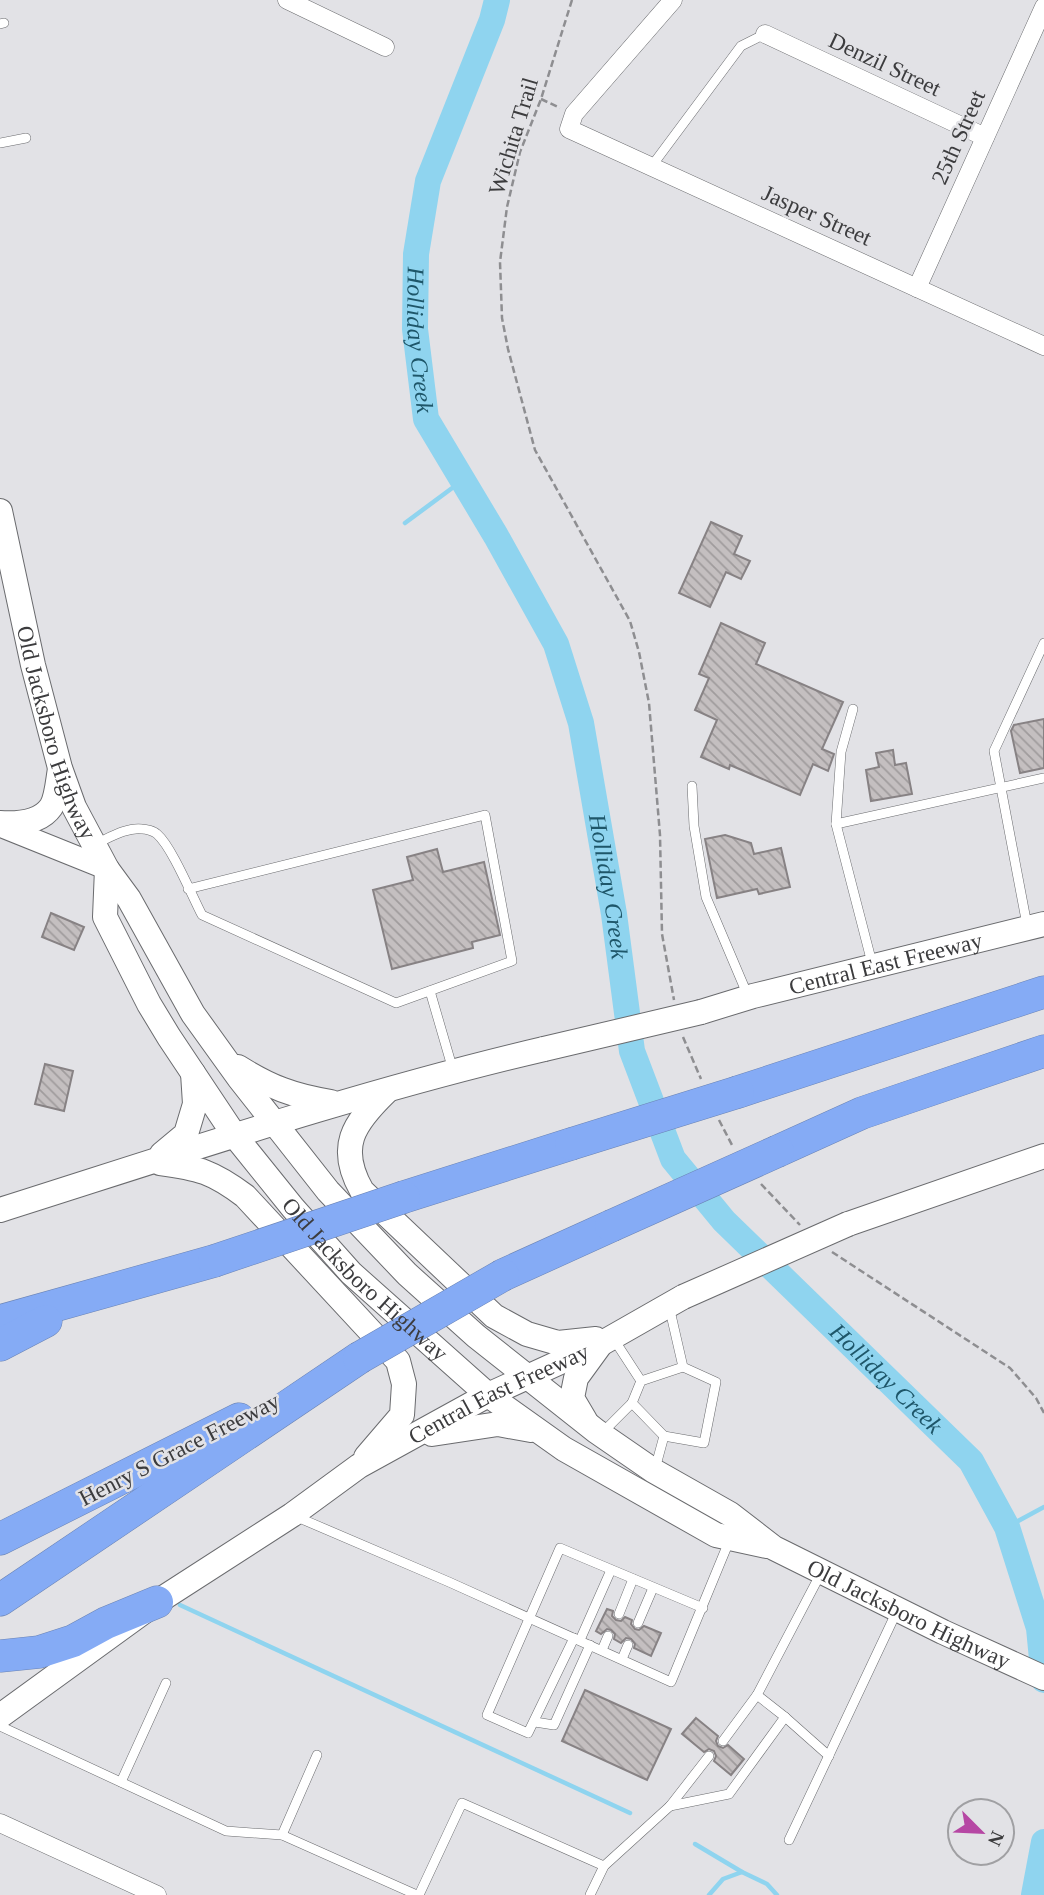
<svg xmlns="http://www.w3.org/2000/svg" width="1044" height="1895" font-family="'Times New Roman',serif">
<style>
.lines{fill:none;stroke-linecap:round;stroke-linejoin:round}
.stream{stroke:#8fd4ef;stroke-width:4.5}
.river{stroke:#8fd4ef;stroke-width:26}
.building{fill:url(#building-back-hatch);stroke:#878284;stroke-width:2}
.service-casing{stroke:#6a6b6e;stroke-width:10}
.minor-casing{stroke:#6a6b6e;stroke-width:19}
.tertiary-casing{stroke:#6a6b6e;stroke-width:23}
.secondary-casing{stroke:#6a6b6e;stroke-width:26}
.motorway-casing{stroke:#6b84b5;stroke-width:33}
.path{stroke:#8e8e91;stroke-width:2.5;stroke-dasharray:7 3.5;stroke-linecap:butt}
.service{stroke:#fff;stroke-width:9}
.minor{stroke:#fff;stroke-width:18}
.tertiary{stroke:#fff;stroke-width:21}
.secondary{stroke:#fff;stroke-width:24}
.motorway{stroke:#85abf5;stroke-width:32}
.secondary-bridge-casing{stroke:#6a6b6e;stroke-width:26;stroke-linecap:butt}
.motorway-bridge-casing{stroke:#6b84b5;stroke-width:33;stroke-linecap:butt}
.secondary-bridge{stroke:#fff;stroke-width:24}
.motorway-bridge{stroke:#85abf5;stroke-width:32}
.labels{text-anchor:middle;stroke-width:5;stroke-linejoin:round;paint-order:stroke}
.street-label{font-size:23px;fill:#3c3c3e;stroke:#e2e2e6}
.water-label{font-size:24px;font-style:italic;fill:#1e5669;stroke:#e2e2e6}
</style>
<defs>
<pattern id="building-back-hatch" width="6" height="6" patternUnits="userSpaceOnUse" patternTransform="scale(1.75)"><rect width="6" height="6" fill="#c4bfc0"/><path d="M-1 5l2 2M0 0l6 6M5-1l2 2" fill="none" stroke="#a09c9d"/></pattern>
</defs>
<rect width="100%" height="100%" fill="#e2e2e6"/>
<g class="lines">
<!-- stream -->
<g class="stream">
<polyline points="405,523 463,480"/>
<polyline points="1007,1527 1044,1507"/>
<polyline points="180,1605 630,1813"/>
<polyline points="695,1844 742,1872"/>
<polyline points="709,1895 723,1879 742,1872 767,1884 777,1895"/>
</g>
<!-- river -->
<g class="river">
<path id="s1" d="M497,0L492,20L428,181L416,254L415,329L426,419L496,536L556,644L581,723L614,914L632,1051L673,1159L724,1221L971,1461L1007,1527L1039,1628L1044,1680"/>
<polyline points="1034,1895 1044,1842"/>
</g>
</g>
<!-- building -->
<g class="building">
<polygon points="711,522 742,536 734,554 750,561 741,579 726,572 710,607 679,593"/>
<polygon points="721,623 765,643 756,664 843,702 822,749 834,754 828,771 813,764 800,795 730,765 729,769 701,757 717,720 695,710 709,678 699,674"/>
<polygon points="1044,719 1044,768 1020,773 1011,731 1014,725"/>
<polygon points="893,750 895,765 906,763 912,794 871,801 866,770 879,767 876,753"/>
<polygon points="725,835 751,843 754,854 781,848 790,887 759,894 757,889 717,898 705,839"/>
<polygon points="437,849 443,872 484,862 500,935 472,942 473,948 392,969 373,890 413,880 407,857"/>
<polygon points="51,913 84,927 74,950 42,937"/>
<polygon points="45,1064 73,1071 64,1111 35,1104"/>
<polygon points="607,1609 613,1611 612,1616 616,1620 621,1621 625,1617 632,1620 631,1624 635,1629 639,1630 644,1626 661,1633 651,1656 634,1648 635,1644 631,1639 626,1638 621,1643 614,1639 615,1634 611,1630 607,1629 601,1634 596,1631"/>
<polygon points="585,1690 671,1729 647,1780 562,1741"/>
<polygon points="696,1718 718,1736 716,1741 718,1746 723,1748 728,1745 744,1759 731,1775 714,1761 716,1756 714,1751 709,1749 704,1752 682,1734"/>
</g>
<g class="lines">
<!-- service casing -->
<g class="service-casing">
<g id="service">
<polyline points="0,24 4,23"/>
<polyline points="0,143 26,138"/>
<polyline points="651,167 741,46 765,34"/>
<polyline points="853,709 841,752 836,824 872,963"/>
<polyline points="692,786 694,826 706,897 748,996"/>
<polyline points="836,824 1044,778"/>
<path d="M95,844C109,838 127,827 142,829C146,829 154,831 157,834C172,847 192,896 202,915L396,1003L512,961L485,815L188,889"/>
<polyline points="1027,925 994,751 1044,643"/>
<polyline points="430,991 453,1070"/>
<polyline points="613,1338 641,1381"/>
<polyline points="602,1433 632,1403"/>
<polyline points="664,1436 632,1403 641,1381 683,1367"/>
<polyline points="655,1469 664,1436 704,1443 716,1382 683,1367 669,1306"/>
<polyline points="297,1517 449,1582 671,1682 730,1539"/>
<polyline points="619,1614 633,1579"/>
<polyline points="638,1623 653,1588"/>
<polyline points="574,1638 528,1733 487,1715 560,1548 703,1608"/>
<polyline points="580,1640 611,1570"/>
<polyline points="602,1650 608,1636"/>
<polyline points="622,1659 628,1645"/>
<polyline points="785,1717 829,1756"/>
<polyline points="535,1722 554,1725 590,1645"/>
<polyline points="0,1726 226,1831 282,1835 417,1895"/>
<polyline points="723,1741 757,1695 821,1573"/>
<polyline points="121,1782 166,1683"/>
<polyline points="670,1806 729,1794 785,1717 757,1695"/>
<polyline points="282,1835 317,1755"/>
<polyline points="789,1840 897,1611"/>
<polyline points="419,1895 462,1803 604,1866"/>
<polyline points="590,1895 604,1866 670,1806 709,1756"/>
</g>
</g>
<!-- minor casing -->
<g class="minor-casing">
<g id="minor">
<polyline points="287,0 385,47"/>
<polyline points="673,0 574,114 569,129 1044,346"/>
<polyline points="765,34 985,137"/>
<polyline points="917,288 1044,7"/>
<polyline points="0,1823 157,1895"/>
</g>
</g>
<!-- tertiary casing -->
<g class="tertiary-casing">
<polyline id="tertiary" points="0,826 107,869"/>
</g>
<!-- secondary casing -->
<g class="secondary-casing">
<g id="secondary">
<path id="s2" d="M0,511L33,665L60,768L74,807L107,869L129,899L193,1014L239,1078L328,1191L407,1274L476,1336L596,1431L654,1471L730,1514L774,1548L943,1632L1044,1678"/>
<path d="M0,823C17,824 40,823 51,807C57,798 58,779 60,769"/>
<path id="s3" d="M107,869L105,917L149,1004L169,1037L235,1136L293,1208L351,1273L488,1395L564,1449L716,1535L767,1546"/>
<path id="s4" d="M701,1012L753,996L1044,924"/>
<path d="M238,1067C270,1087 293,1096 331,1102"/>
<path d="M386,1092C353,1124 337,1147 362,1191L494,1316L527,1334L558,1343L596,1339"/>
<polyline points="162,1154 186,1134 195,1104 193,1073"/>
<path d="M160,1163C199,1168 213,1172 245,1196L398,1361L404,1384L402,1415L366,1457"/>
<path d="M0,1210C180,1153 360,1092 544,1049"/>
<polyline points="848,1224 1044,1156"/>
<polyline points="585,1420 572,1398 576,1378 600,1345"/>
<polyline points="432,1434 498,1424 531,1430"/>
<path id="s5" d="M0,1716L157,1602L292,1515L359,1466L488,1395L604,1342L683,1297"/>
</g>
</g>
<!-- motorway casing -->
<g class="motorway-casing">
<g id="motorway">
<polyline points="738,1092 1044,992"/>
<polyline points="778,1151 862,1113 1044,1051"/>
<polyline points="404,1197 571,1144"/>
<polyline points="503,1275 611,1226"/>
<polyline points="0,1321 214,1261"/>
<polyline points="0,1345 46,1321"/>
<polyline points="0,1539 239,1419"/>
<polyline points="0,1600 359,1358"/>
<polyline points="0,1656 39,1652 73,1641 106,1623 157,1602"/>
</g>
</g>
<!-- path -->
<g class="path">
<polyline points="572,0 541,99 520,152 507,207 500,262 502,318 508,349 535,450 630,621 639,652 649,703 660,835 662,934 674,1000"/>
<polyline points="541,99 560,108"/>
<polyline points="683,1037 701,1079"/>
<polyline points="719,1120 732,1145"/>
<polyline points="761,1184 800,1225"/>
<polyline points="832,1252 1010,1368 1036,1398 1044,1413"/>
</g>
<!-- service -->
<use href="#service" class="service"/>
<!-- minor -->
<use href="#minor" class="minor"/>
<!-- tertiary -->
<use href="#tertiary" class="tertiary"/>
<!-- secondary -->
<use href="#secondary" class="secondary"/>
<!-- motorway -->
<use href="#motorway" class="motorway"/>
<!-- secondary-bridge casing -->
<g class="secondary-bridge-casing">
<g id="secondary-bridge">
<polyline points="544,1049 701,1012"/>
<polyline points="683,1297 848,1224"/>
</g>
</g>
<!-- motorway-bridge casing -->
<g class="motorway-bridge-casing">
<g id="motorway-bridge">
<polyline points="571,1144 738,1092"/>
<polyline points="611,1226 778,1151"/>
<polyline points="214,1261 404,1197"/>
<polyline points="359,1358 503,1275"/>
</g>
</g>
<!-- secondary-bridge -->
<use href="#secondary-bridge" class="secondary-bridge"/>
<!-- motorway-bridge -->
<use href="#motorway-bridge" class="motorway-bridge"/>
</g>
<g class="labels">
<!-- street labels -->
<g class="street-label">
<text transform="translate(885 64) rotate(25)" y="8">Denzil Street</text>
<text transform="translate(513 136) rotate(-73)" y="8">Wichita Trail</text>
<text transform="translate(958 137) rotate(-66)" y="8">25th Street</text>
<text transform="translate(817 215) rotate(24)" y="8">Jasper Street</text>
<text dy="8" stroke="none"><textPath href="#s2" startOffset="229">Old Jacksboro Highway</textPath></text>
<text dy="8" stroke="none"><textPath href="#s4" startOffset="191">Central East Freeway</textPath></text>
<text dy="8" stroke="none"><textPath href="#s3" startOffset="497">Old Jacksboro Highway</textPath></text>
<text dy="8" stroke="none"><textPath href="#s5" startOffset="595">Central East Freeway</textPath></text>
<text transform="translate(179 1449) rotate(-27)" y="8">Henry S Grace Freeway</text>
<text dy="8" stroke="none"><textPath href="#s2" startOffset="1491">Old Jacksboro Highway</textPath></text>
</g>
<!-- water labels -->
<g class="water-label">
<text dy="8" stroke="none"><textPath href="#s1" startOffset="354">Holliday Creek</textPath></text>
<text dy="8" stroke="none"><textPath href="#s1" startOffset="942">Holliday Creek</textPath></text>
<text dy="8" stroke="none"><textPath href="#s1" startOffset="1530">Holliday Creek</textPath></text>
</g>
</g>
<!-- north arrow -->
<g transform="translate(981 1832) rotate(114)"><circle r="33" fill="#e2e2e6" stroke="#a0a0a3" stroke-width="2"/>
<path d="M0-5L12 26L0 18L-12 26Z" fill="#b647a4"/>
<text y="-10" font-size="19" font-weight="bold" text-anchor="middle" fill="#3c3c3e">N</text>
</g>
</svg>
